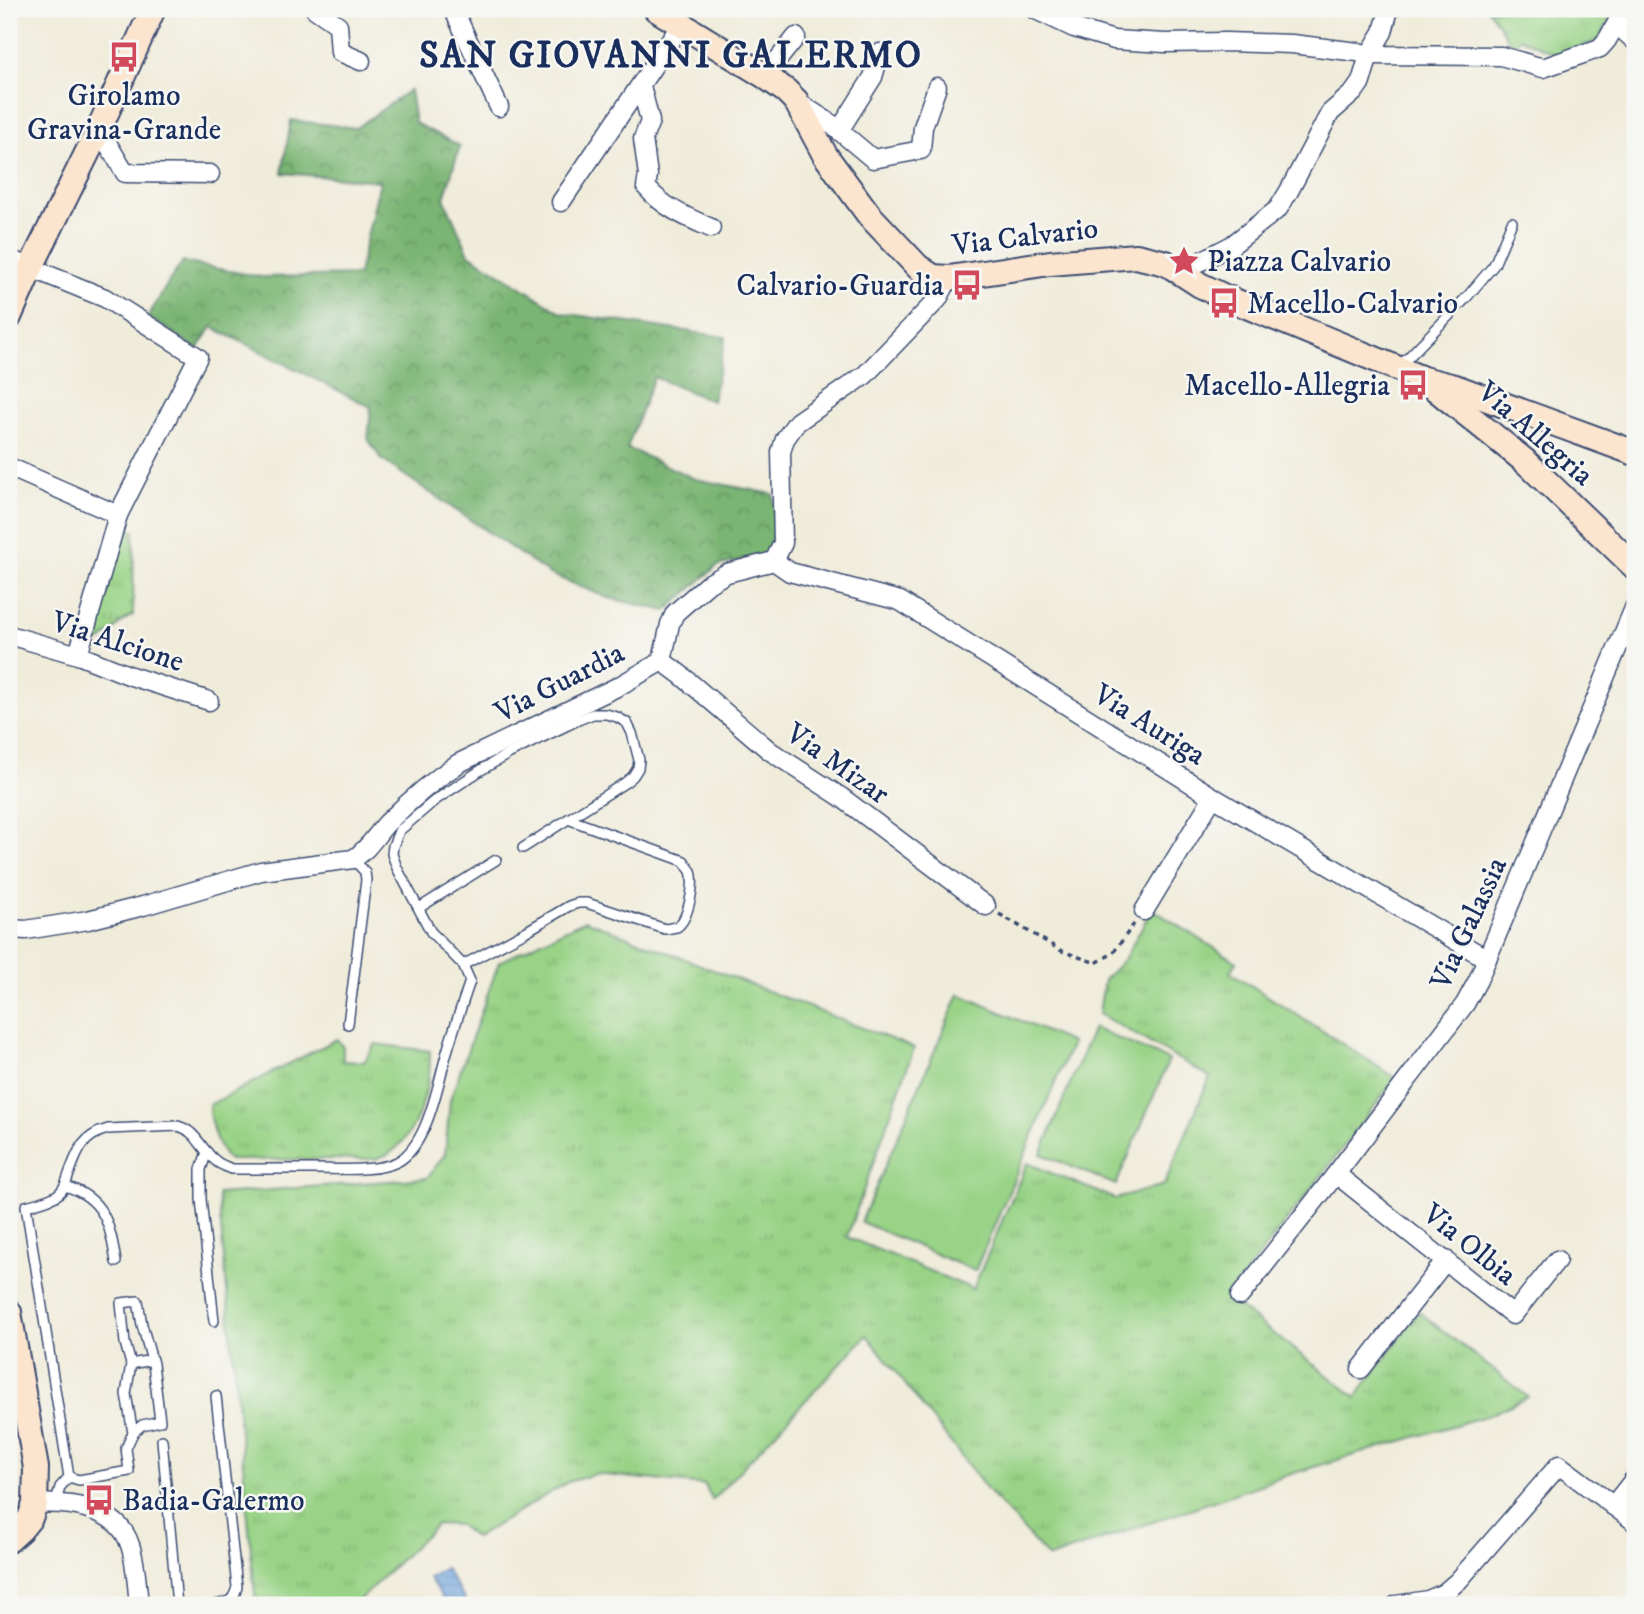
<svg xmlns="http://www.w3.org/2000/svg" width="1644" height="1614" font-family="'IM FELL DW Pica',serif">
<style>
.grass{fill:url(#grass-tufts);stroke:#5a8172;stroke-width:2}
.forest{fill:url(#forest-crowns);stroke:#4a7268;stroke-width:2}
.pitch{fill:#99d386;stroke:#5a8172;stroke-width:2}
.water{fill:url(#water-rules);stroke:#46699d;stroke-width:2}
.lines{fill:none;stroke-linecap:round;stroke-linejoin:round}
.lane-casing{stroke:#3b4b71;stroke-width:12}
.street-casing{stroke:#3b4b71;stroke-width:21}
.secondary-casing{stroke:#3b4b71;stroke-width:28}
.path{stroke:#3b4b71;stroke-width:3.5;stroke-dasharray:5 5;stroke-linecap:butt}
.lane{stroke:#fff;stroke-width:9}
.street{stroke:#fff;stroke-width:18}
.secondary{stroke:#fce5cf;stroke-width:24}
.labels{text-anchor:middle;stroke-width:5;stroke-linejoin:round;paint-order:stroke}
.poi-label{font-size:30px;fill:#1b2f5e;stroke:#f6f6f2;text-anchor:start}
.street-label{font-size:30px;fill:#1b2f5e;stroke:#f6f6f2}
.district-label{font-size:37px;font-weight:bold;letter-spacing:2px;fill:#1b2f5e;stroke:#f6f6f2}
</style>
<defs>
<pattern id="grass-tufts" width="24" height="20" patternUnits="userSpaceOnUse" patternTransform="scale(1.75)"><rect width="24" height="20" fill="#99d386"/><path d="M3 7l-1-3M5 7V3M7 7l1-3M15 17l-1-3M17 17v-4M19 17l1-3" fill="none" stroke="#83b576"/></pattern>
<pattern id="forest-crowns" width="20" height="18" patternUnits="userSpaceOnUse" patternTransform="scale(1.75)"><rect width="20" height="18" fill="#7ab573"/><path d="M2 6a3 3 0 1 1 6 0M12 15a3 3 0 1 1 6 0" fill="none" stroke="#639462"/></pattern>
<pattern id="water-rules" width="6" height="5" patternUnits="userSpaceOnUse" patternTransform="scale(1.75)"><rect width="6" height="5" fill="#70a3dc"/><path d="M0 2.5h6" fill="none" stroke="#5b85b6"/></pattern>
</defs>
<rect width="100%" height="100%" fill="#f6f6f2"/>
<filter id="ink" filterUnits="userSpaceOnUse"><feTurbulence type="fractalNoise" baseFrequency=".0143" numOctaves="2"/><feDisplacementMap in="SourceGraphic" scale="14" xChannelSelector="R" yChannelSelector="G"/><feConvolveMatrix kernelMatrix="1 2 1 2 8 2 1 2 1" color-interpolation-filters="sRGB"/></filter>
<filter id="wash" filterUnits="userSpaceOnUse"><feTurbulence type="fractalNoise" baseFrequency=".00686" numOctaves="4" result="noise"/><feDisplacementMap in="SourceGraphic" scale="28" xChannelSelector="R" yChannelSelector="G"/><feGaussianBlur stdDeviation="1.57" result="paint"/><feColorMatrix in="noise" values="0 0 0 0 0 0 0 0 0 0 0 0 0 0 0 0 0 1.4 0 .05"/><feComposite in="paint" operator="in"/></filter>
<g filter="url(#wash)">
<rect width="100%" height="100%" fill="#f0ecda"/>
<!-- grass -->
<g class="grass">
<polygon points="1488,9 1615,9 1599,40 1558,55 1520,38 1513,47"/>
<path d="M121,528L134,531L133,615C119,621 112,635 99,642L92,638V634Z"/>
<polygon points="1152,909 1237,962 1230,972 1396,1078 1227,1298 1356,1397 1419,1312 1528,1397 1489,1415 1297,1472 1049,1558 989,1492 867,1335 712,1500 705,1485 595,1474 568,1482 475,1538 459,1525 437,1524 354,1605 256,1605 218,1194 427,1178 445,1154 450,1100 499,962 585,920 914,1048 847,1237 973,1289 1027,1163 1115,1199 1164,1185 1210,1077 1099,1014 1104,980 1125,958"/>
<path d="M337,1039L343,1047V1061L364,1062L375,1044L430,1051C431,1084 420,1132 390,1153C386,1156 380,1157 375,1159L229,1160C217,1150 209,1120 209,1105Z"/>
</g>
<!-- forest -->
<polygon class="forest" points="410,90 415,123 460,146 444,198 469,254 562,313 726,337 712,401 654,377 627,448 695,479 773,494 777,540 766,555 717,566 666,611 608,598 548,573 381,459 368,439 371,407 212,327 198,349 148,317 171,278 183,262 261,277 358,275 380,181 282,173 291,120 356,128"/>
<!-- pitch -->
<g class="pitch">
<polygon points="959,994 1072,1043 975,1271 861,1222"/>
<polygon points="1093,1028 1169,1060 1116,1185 1041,1154"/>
</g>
<!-- water -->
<polygon class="water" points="445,1568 465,1600 462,1602 463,1605 447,1605 429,1578"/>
</g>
<g filter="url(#ink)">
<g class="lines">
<!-- lane casing -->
<g class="lane-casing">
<g id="lane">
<polyline points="1399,367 1467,297 1494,265 1512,222"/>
<polyline points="419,908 496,860"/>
<path d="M463,965L525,932L569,906L578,903H587L665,929C666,929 676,927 677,927C689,919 695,883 691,871C690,870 685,863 684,861L568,819"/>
<polyline points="348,1024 366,880 365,872 353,859"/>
<polyline points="207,1152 201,1169 201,1199 214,1321"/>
<path d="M65,1186C105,1198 110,1225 116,1262"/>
<polyline points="131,1364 152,1360"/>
<polyline points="162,1440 177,1605"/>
<polyline points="69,1477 79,1480 129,1471 126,1448 133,1433 142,1425 160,1421 153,1364 142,1325 138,1301 121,1303 125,1343 131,1364 126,1394 133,1433"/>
<path d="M56,1503L60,1487L69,1477L26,1206C36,1203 48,1201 57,1195C63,1191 66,1184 68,1177C77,1153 81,1136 108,1129L178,1126C197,1131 201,1150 216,1161C220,1165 226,1166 231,1169C260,1169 289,1169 317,1169C340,1169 376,1172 397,1162C428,1146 438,1083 447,1052C454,1028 462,1005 470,981L463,965L431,932L397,868L392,854L393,846L399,831L434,801L481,770L510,753L578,720L593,714H606L617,717L627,723L632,733L639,760L638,768L633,776L626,782L523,848"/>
<path d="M215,1605C229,1602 233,1602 237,1587L216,1396"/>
</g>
</g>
<!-- street casing -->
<g class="street-casing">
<g id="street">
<polyline points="315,9 338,25 340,52 361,61"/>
<polyline points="455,9 455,13 499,107"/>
<polyline points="1034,9 1074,28 1114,40 1165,43 1226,42 1292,44 1358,52 1369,55 1501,56 1543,68 1600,48 1607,40 1625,9"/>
<polyline points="1617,25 1635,41"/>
<polyline points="765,76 796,37"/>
<path d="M641,86L650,121L643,139L648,175L646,187C664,208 686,217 711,228"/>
<polyline points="799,103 830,123 873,159 921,150 923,127 937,87"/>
<polyline points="99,129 125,173 210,174"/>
<polyline points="839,131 873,77 880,53"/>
<polyline points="561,202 681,25"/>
<polyline points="9,259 105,298 198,357 118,515 78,655"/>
<polyline points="1180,272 1232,245 1278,209 1289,191 1330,113 1354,92 1361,82 1369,55 1383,32 1389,9"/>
<polyline points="9,467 118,515"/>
<polyline points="774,561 790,572 900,601 1213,797 1487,959"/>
<polyline points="9,635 78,655 131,676 209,701"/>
<polyline points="662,661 681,675 770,751 841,797 986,906"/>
<polyline points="1144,911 1213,797"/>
<path d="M9,929L26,930L88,920L143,906L261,871L353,859C368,850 376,835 387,823C409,801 432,781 459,763L619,686L662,661L670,624L675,613L708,584L727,573L774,561L783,543L781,452L785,439L797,422L865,375L938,299L949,278"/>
<polyline points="1336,1174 1513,1315 1557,1260"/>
<polyline points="1240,1296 1336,1174 1465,1004 1478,980 1635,606"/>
<polyline points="1361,1369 1446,1260"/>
<path d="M35,1504C68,1502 118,1507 130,1545C136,1562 137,1587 139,1605"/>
<polyline points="1613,1506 1635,1478"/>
<polyline points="1396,1605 1428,1600 1444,1593 1458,1581 1559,1465 1635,1522"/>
</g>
</g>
<!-- secondary casing -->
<g class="secondary-casing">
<g id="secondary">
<polyline points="656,9 765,76 786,91 796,101 825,155 869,215 918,267 933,277 949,278 1050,263 1136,256 1166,263 1200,285 1225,297 1423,379 1455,387 1635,453"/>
<polyline points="9,317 31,267 99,129 153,9"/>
<polyline points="1432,386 1526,462 1635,567"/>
<polyline points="9,1312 36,1468 35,1504 30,1518 21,1529 9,1540"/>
</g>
</g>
<!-- path -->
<polyline class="path" points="999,914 1062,951 1096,963 1113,953 1134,924"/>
<!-- lane -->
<use href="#lane" class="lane"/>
<!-- street -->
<use href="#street" class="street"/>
<!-- secondary -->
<use href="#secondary" class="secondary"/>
</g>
</g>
<!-- icons -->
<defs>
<g id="bus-bare" transform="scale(2.415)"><path d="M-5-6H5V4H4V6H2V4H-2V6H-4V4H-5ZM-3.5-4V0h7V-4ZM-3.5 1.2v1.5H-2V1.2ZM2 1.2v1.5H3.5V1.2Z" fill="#d1495b" stroke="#f6f6f2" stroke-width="2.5" paint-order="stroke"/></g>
<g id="sight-bare" transform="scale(2.415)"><path d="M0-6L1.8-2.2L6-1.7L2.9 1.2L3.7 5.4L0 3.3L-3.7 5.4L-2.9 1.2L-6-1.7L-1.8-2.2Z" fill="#d1495b" stroke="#f6f6f2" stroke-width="2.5" paint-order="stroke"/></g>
</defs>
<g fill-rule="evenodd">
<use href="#bus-bare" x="124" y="57"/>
<use href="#sight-bare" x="1184" y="261"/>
<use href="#bus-bare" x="967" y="285"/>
<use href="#bus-bare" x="1224" y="303"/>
<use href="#bus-bare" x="1413" y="385"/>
<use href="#bus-bare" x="99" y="1500"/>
</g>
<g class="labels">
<!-- poi labels -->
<g class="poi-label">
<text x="124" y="105" text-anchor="middle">Girolamo<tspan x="124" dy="34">Gravina-Grande</tspan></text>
<text x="1207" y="271">Piazza Calvario</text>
<text x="944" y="295" text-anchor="end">Calvario-Guardia</text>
<text x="1247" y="313">Macello-Calvario</text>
<text x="1390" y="395" text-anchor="end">Macello-Allegria</text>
<text x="122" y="1510">Badia-Galermo</text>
</g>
<!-- street labels -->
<g class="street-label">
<text transform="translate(1025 236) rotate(-7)" y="10">Via Calvario</text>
<text transform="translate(1536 433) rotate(41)" y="10">Via Allegria</text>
<text transform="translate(118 641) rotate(18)" y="10">Via Alcione</text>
<text transform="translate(559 682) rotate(-27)" y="10">Via Guardia</text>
<text transform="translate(1150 724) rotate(32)" y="10">Via Auriga</text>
<text transform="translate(838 763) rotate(35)" y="10">Via Mizar</text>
<text transform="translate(1468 923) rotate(-65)" y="10">Via Galassia</text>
<text transform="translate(1470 1244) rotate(39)" y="10">Via Olbia</text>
</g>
<!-- district labels -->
<g class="district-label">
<text x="671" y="67">SAN GIOVANNI GALERMO</text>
</g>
</g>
<!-- margin -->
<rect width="1644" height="1614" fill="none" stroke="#f6f6f2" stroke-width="35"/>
</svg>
